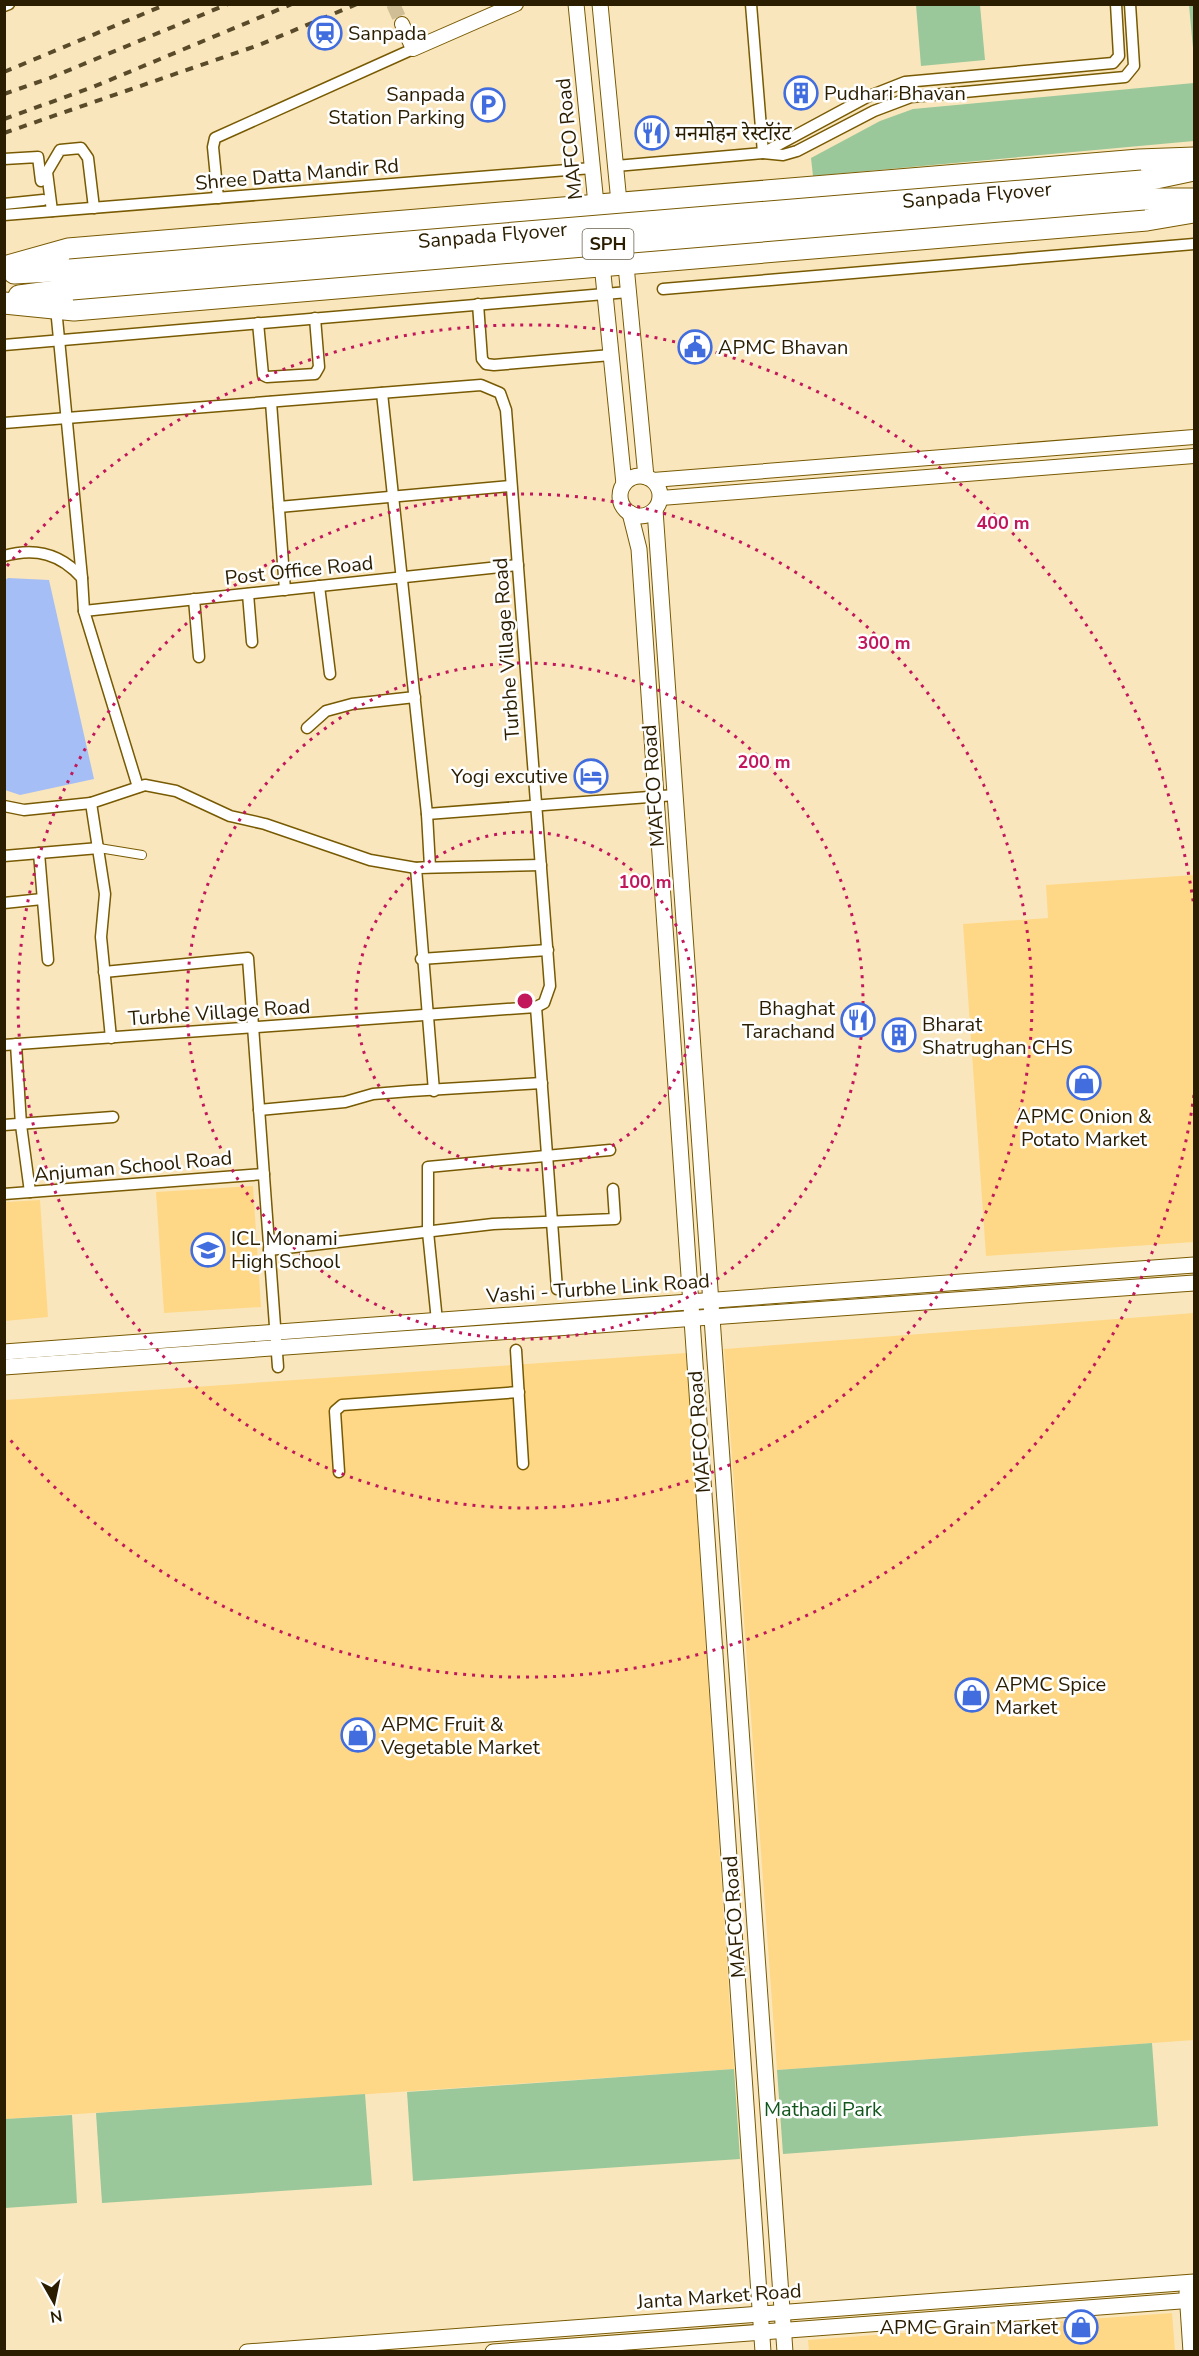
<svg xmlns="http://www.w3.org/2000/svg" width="1199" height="2356" font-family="'Nunito Sans','Noto Sans Devanagari',sans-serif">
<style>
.built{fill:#fed887}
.green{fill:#9ac89b}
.water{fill:#a5bef5}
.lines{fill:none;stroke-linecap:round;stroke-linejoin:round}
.tertiary-tunnel{stroke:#d0be96;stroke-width:14;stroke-dasharray:14 7;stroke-linecap:butt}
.pedestrian-casing{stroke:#785a03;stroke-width:10}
.minor-casing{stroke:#785a03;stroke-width:13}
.tertiary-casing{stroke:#785a03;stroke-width:16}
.secondary-casing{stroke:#785a03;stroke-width:17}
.motorway-casing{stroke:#785a03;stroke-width:23}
.pedestrian{stroke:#fff;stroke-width:8}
.minor{stroke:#fff;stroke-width:10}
.tertiary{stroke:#fff;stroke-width:14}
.secondary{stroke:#fff;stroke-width:15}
.motorway{stroke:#fff;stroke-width:21}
.rail{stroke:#594a2a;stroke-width:4;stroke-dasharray:8 8;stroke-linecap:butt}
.motorway-bridge-casing{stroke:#785a03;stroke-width:23;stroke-linecap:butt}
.motorway-bridge{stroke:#fff;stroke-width:21}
.ring{fill:none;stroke:#c2185b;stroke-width:3;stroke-dasharray:3 6}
.labels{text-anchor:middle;stroke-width:5;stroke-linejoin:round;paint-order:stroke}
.shield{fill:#fff;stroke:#6a614c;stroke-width:1.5}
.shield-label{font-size:18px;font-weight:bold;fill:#2a1d00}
.poi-label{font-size:20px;fill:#2a1d00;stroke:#fff;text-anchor:start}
.street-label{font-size:20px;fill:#2a1d00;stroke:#fff}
.park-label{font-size:20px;fill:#0f561b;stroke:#fff}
.centre{fill:#c2185b;stroke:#fff;stroke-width:3}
.ring-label{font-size:18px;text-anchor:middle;font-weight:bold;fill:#c2185b;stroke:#fff;stroke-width:5;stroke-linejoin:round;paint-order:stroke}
</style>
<rect width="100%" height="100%" fill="#fae6bc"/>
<!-- built -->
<g class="built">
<polygon points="1194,875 1194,1242 986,1256 963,924 1048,918 1046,885"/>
<polygon points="253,1186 261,1307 164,1313 156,1192"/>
<polygon points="40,1200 48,1317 5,1321 5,1202"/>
<polygon points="1194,1313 1194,2040 777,2070 724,1349"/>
<polygon points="686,1353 734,2069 5,2119 5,1400"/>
<polygon points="1172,2313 1175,2351 809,2351 808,2340"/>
</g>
<!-- green -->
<g class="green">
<polygon points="916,5 980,5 985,60 921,66"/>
<polygon points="1189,5 1194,5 1194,59"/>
<polygon points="1194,83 1194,141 813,176 811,158 880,121 913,109"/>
<polygon points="1152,2043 1158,2126 783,2154 777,2070"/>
<polygon points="734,2069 740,2159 413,2181 407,2092"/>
<polygon points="365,2094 372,2185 102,2203 96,2113"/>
<polygon points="72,2115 77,2203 5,2208 5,2119"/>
</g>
<!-- water -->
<polygon class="water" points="8,578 49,580 94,779 20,795 5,790 4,581"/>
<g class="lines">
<!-- tertiary-tunnel -->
<polyline class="tertiary-tunnel" points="393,4 402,24"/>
<!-- pedestrian casing -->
<g class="pedestrian-casing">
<polyline id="pedestrian" points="99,848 142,855"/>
</g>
<!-- minor casing -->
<g class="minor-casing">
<g id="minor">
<polyline points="751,4 763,153"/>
<polyline points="4,6 9,4"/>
<polyline points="763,153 867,97 905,82 1113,63 1119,56 1116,4"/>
<polyline points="4,159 38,157 41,181"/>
<polyline points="616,166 763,153 783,155 797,151 874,111 911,97 1125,77 1134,66 1130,4"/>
<polyline points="218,198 213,147 215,138 413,49"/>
<polyline points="4,204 43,200"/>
<polyline points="52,211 47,172 60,150 81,148 88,158 94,208"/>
<polyline points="4,215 592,168"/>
<polyline points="663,289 1194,244"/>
<polyline points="478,304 482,359 486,364 494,365 611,355"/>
<polyline points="56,308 82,578"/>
<polyline points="258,323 263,375 267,377 315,374 319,367 315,318"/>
<polyline points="4,345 628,292"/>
<polyline points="382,393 427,814 430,867 416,868 434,1091"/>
<polyline points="271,402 285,590"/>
<polyline points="4,423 481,385 500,393 506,410 550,986 544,1003 536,1007 4,1045"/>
<polyline points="279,507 511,486"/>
<path d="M4,556C36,547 61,554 82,578L84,611L138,787"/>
<polyline points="319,586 330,674"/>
<polyline points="248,594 252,642"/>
<polyline points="194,599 199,657"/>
<polyline points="84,611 518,565"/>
<polyline points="307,728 326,711 352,704 415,697"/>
<polyline points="4,806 24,810 91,803"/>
<polyline points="427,814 675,795"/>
<polyline points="39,853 48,960"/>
<polyline points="4,856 99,848"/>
<polyline points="4,903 42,899"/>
<polyline points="421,959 548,950"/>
<polyline points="104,972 248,958 278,1367"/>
<polyline points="536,1007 557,1289"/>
<polyline points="111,1038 101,937 105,894 91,803 145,785 176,791 230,816 265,824 370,860 416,868 541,865"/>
<polyline points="16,1044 21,1125 30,1192"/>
<polyline points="259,1110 345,1102 373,1094 410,1091 542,1083"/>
<polyline points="4,1125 113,1117"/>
<polyline points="4,1194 264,1174"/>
<polyline points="269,1250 493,1224 615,1219 613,1189"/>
<polyline points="437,1321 428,1232 428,1167 610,1150"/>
<polyline points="516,1350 523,1464"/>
<polyline points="339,1472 335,1411 342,1405 519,1392"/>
</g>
</g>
<!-- tertiary casing -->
<g class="tertiary-casing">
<g id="tertiary">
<polyline points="402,24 413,49 516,4"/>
<polyline points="653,480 1194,437"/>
<polyline points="661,498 1194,456"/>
</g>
</g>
<!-- secondary casing -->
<g class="secondary-casing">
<g id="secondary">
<polyline points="576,4 624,484"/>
<polyline points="600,4 620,213"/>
<polyline points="625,255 646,477"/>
<circle cx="640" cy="496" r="20"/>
<polyline points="655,510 785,2352"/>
<polyline points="630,513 639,549 763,2352"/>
<polyline points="4,1352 1194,1265"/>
<polyline points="4,1367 1194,1283"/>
<polyline points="1187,2292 1191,2352"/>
<polyline points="247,2352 1194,2282"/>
<polyline points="493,2352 1194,2300"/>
</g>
</g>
<!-- motorway casing -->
<g class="motorway-casing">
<g id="motorway">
<polyline points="1142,181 1194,170"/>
<polyline points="1144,199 1194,199"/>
<polyline points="4,267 68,249 1139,160 1194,158"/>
<polyline points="14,273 70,270"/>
<polyline points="19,296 72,289"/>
<polyline points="4,303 74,310 1147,220 1194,212"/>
</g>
</g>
<!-- pedestrian -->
<use href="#pedestrian" class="pedestrian"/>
<!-- minor -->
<use href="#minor" class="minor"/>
<!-- tertiary -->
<use href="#tertiary" class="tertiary"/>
<!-- secondary -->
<use href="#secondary" class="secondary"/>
<!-- motorway -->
<use href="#motorway" class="motorway"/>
<!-- rail -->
<g class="rail">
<polyline points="4,72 167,4"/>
<polyline points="4,94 50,78 228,4"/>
<polyline points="4,119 93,87 292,4"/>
<polyline points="4,133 259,45 357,4"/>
</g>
<!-- motorway-bridge casing -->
<g class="motorway-bridge-casing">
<g id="motorway-bridge">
<path id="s1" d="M70,270L1142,181"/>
<polyline points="72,289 1144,199"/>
</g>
</g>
<!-- motorway-bridge -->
<use href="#motorway-bridge" class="motorway-bridge"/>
</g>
<!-- distance rings -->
<g class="ring">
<circle cx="525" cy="1001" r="169"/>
<circle cx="525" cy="1001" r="338"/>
<circle cx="525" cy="1001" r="507"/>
<path d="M1194 1095A676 676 0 0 1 7 1436M7 566A676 676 0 0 1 1194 907"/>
</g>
<!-- icons -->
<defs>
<g id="station-ring" transform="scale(1.725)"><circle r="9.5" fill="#fff" stroke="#426ddf" stroke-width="1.5"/><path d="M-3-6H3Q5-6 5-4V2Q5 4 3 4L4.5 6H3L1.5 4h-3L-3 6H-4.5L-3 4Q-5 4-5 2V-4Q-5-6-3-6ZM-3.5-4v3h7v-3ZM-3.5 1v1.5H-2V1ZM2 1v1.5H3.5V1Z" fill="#426ddf"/></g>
<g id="building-ring" transform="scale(1.725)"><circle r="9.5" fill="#fff" stroke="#426ddf" stroke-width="1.5"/><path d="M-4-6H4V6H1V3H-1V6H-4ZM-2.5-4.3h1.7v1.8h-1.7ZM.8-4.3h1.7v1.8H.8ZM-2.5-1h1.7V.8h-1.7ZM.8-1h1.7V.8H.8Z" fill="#426ddf"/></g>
<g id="parking-ring" transform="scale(1.725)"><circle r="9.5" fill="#fff" stroke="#426ddf" stroke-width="1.5"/><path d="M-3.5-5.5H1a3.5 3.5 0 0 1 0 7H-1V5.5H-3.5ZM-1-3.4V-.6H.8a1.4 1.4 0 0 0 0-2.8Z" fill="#426ddf"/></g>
<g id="restaurant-ring" transform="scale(1.725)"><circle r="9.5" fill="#fff" stroke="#426ddf" stroke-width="1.5"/><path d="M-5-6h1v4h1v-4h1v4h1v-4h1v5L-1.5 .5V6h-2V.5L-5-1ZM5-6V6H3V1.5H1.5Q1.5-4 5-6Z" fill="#426ddf"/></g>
<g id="civic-ring" transform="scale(1.725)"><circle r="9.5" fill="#fff" stroke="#426ddf" stroke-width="1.5"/><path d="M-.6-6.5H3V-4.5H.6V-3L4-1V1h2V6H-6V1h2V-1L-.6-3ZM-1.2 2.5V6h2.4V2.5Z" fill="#426ddf"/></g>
<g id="hotel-ring" transform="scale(1.725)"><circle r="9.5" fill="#fff" stroke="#426ddf" stroke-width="1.5"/><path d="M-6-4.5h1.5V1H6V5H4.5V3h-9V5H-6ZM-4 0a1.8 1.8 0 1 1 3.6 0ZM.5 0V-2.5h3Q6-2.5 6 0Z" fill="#426ddf"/></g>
<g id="shop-ring" transform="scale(1.725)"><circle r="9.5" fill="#fff" stroke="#426ddf" stroke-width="1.5"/><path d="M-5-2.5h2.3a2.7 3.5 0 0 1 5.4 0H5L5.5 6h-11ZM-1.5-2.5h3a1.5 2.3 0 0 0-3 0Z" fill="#426ddf"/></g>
<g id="school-ring" transform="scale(1.725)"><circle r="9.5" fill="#fff" stroke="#426ddf" stroke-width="1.5"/><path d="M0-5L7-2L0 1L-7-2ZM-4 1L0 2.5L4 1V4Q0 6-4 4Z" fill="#426ddf"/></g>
</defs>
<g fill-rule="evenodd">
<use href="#station-ring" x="325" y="33"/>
<use href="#building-ring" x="801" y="93"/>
<use href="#parking-ring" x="488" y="105"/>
<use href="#restaurant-ring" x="652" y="133"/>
<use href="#civic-ring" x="695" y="347"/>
<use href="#hotel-ring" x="591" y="776"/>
<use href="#restaurant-ring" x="858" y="1020"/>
<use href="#building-ring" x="899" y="1035"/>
<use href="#shop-ring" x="1084" y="1083"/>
<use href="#school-ring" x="208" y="1250"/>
<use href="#shop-ring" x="972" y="1695"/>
<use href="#shop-ring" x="358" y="1735"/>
<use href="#shop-ring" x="1081" y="2327"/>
</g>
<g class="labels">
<!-- shield labels -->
<rect class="shield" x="582.5" y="229" width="51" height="30" rx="4.5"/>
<g class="shield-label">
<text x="608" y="250">SPH</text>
</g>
<!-- poi labels -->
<g class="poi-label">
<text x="348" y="40">Sanpada</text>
<text x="824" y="100">Pudhari Bhavan</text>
<text x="465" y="101" text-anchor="end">Sanpada<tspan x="465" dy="23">Station Parking</tspan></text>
<text x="675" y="140">मनमोहन रेस्टॉरंट</text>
<text x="718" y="354">APMC Bhavan</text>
<text x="568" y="783" text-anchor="end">Yogi excutive</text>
<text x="835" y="1015" text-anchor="end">Bhaghat<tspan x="835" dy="23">Tarachand</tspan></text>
<text x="922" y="1031">Bharat<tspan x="922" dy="23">Shatrughan CHS</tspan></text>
<text x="1084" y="1123" text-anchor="middle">APMC Onion &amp;<tspan x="1084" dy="23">Potato Market</tspan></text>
<text x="231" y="1245">ICL Monami<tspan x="231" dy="23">High School</tspan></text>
<text x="995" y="1691">APMC Spice<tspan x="995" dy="23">Market</tspan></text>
<text x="381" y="1731">APMC Fruit &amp;<tspan x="381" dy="23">Vegetable Market</tspan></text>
<text x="1058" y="2334" text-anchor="end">APMC Grain Market</text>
</g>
<!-- street labels -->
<g class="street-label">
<text transform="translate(569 139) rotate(-96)" y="7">MAFCO Road</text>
<text transform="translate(297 174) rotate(-5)" y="7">Shree Datta Mandir Rd</text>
<text dy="7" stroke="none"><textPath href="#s1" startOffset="910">Sanpada Flyover</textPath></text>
<text dy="7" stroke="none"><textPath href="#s1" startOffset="424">Sanpada Flyover</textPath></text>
<text transform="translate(299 570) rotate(-6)" y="7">Post Office Road</text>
<text transform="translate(506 649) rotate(-94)" y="7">Turbhe Village Road</text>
<text transform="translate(653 786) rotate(-94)" y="7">MAFCO Road</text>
<text transform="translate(219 1012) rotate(-4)" y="7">Turbhe Village Road</text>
<text transform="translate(133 1166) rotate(-5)" y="7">Anjuman School Road</text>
<text transform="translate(598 1288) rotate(-4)" y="7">Vashi - Turbhe Link Road</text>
<text transform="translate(699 1432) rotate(-94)" y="7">MAFCO Road</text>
<text transform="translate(734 1917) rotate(-94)" y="7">MAFCO Road</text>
<text transform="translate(719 2296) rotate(-4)" y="7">Janta Market Road</text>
</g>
<!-- park labels -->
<g class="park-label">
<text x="823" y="2116">Mathadi Park</text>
</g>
</g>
<circle cx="525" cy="1001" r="9" class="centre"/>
<g class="ring-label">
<text x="1003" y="529">400 m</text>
<text x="884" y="649">300 m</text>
<text x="764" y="768">200 m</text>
<text x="645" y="888">100 m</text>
</g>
<!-- border -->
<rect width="1199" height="2356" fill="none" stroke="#2a1d00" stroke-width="12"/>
<!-- north arrow -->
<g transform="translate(54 2302) rotate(171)" stroke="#ffffff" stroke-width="4.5" paint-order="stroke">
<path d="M0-4.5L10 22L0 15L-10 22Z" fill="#2a1d00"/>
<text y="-9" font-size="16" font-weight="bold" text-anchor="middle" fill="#2a1d00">N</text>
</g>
</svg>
